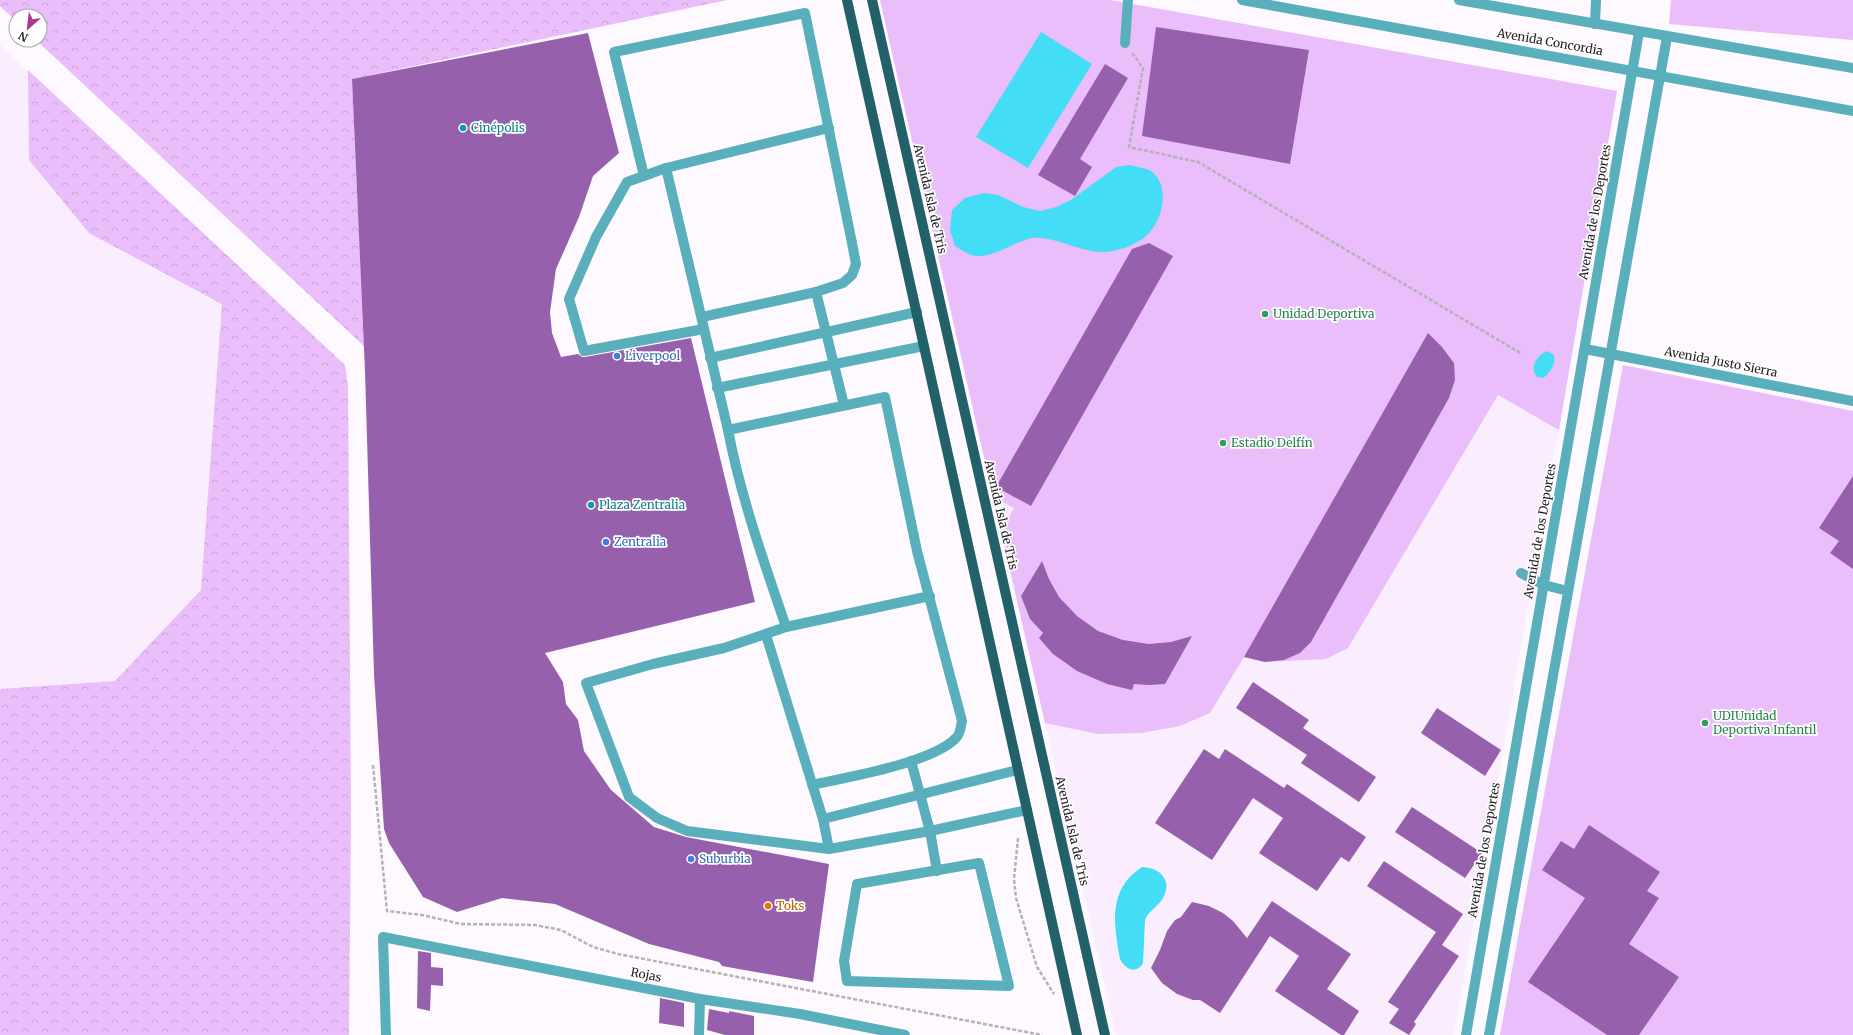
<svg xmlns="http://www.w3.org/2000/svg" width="1853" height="1035" font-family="Merriweather,serif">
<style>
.built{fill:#f9edfe}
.green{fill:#e9befb}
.forest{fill:url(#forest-crowns)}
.water{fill:#43ddf5}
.building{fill:#9760ad}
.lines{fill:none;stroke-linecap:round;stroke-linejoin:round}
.path{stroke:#b5b1b7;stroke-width:2.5;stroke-dasharray:4 2;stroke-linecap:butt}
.minor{stroke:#59afbb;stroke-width:10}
.major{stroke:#226169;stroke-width:10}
.culture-dot{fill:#0f9aa8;stroke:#fff;stroke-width:1.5}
.leisure-dot{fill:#2e9e5b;stroke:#fff;stroke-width:1.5}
.shop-dot{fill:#3f7fe0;stroke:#fff;stroke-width:1.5}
.food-dot{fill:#e8710a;stroke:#fff;stroke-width:1.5}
.labels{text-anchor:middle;stroke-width:3.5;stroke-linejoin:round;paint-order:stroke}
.street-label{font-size:12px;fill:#231f24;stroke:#fff}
.culture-label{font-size:12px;fill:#0d838f;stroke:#fff;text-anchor:start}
.leisure-label{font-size:12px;fill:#27864d;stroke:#fff;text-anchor:start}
.shop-label{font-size:12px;fill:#366cbe;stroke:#fff;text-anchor:start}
.food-label{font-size:12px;fill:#c56008;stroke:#fff;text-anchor:start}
</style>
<defs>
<pattern id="forest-crowns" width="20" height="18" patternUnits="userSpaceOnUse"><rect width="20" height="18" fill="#e9befb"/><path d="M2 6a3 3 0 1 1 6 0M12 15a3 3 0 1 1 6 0" fill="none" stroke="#c8a3d7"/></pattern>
</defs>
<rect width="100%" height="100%" fill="#fdf9ff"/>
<!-- built -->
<g class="built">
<polygon points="880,0 1110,0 1617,91 1454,1035 1116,1035"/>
<polygon points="0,45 345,365 348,387 351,817 349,1035 0,1035"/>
</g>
<!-- green -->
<g class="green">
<polygon points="880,0 1110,0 1617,91 1559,430 1498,395 1348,648 1326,659 1265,662 1244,657 1210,713 1180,726 1141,733 1098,734 1045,723 1001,531 1014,508 993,497"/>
<polygon points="1671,0 1853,0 1853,40 1669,24"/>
<polygon points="1623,365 1853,411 1853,1035 1500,1035"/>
</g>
<!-- forest -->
<g class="forest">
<polygon points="0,0 727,0 352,79 364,346 36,40 40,40 40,16 16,16 16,21 0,6"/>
<polygon points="28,70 345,365 348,387 351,817 349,1035 0,1035 0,689 115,681 201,590 222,304 89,233 29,160"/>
</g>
<!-- water -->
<g class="water">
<polygon points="1041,32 1092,64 1028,168 976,137"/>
<path d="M1130,165C1136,167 1146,168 1151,171C1171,186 1163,221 1146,236C1139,243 1123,249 1113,251C1087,257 1056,235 1032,238C1015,241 989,261 971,255C966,253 960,249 955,246L950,230L952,210L965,198L984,193L998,195L1023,207L1040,211L1056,207L1071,200L1116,167Z"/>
<path d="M1547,351L1554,355C1556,364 1550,373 1543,378L1537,377C1529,368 1537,355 1547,351Z"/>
<path d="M1142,867C1160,867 1173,881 1163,898C1158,907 1149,910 1145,920L1143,963C1136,975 1125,969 1120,959C1114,924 1107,890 1142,867Z"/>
</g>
<!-- building -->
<g class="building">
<polygon points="1156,27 1309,50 1290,164 1142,136"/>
<polygon points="588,33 619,153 593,176 579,217 556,269 550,312 552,333 561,357 578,354 582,357 585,357 691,338 755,602 545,653 563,682 566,704 578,720 584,751 611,790 654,827 686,837 829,864 813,982 722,966 719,962 649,944 555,904 502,898 457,912 423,897 389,843 384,829 374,674 365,371 352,79"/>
<polygon points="1105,64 1128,78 1080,159 1092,167 1075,196 1038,175"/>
<polygon points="1149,243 1173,256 1031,506 996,487 1132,249"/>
<polygon points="1428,333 1442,347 1454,363 1455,380 1449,398 1311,642 1300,653 1284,660 1265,662 1244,657"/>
<polygon points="1853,476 1853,569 1830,553 1839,541 1819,528"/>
<polygon points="1042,561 1049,579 1059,597 1077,616 1098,631 1123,640 1149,644 1171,642 1192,636 1165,684 1149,685 1134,684 1132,690 1107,684 1077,671 1053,654 1039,638 1043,633 1030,619 1021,596"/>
<polygon points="1253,682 1309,720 1303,728 1376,777 1359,802 1301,763 1307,755 1236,708"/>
<polygon points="1437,708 1501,750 1485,776 1421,733"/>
<polygon points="1204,749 1219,759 1225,749 1284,788 1287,784 1366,837 1349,862 1341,857 1317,891 1259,853 1283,818 1253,798 1212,860 1155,823"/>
<polygon points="1412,807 1482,853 1465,878 1395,832"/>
<polygon points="1589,825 1660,872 1647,891 1659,898 1629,944 1679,977 1639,1035 1607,1035 1528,982 1585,898 1542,870 1561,841 1574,849"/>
<polygon points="1384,861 1463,914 1442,945 1459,956 1414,1022 1416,1024 1409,1035 1389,1023 1399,1009 1388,1002 1436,932 1367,886"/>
<polygon points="1272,901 1351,954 1327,989 1359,1011 1344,1035 1341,1035 1275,991 1299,956 1270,936 1220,1013 1200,1000 1193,1000 1177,994 1162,983 1151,968 1160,950 1167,931 1175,920 1181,917 1192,902 1209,906 1223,913 1233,921 1247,938"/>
<polygon points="418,951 431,953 431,967 443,968 443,986 431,985 430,1011 417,1008"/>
<polygon points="660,998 684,1003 684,1027 659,1023"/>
<polygon points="709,1009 729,1013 729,1011 754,1016 754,1035 725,1035 707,1030"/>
</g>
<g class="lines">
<!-- path -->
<g class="path">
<polyline points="1132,53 1143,68 1129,147 1198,162 1522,354"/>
<polyline points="373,765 387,911 422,915 461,924 535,925 561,930 593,947 618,954 1042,1035"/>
<polyline points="1018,838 1014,879 1016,898 1037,967 1054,994"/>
</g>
<!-- minor -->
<g class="minor">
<polyline points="1242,0 1853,111"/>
<polyline points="1459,0 1853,68"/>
<polyline points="1595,24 1596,0"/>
<polyline points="1125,43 1128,0"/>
<path d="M666,168L728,430C741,498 764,562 786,627"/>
<polyline points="644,176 614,52 805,13 852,243 856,264 852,275 843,283 816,292 702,317"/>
<polyline points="816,292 844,405"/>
<polyline points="704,329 584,351 569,299 596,237 627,182 666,168 829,128"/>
<polyline points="1585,349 1853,401"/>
<polyline points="710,358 917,312"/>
<polyline points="717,388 924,346"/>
<path d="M728,430L885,397L917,551L962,721C961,726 960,735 956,738C932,763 848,777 812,785"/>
<polyline points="1521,573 1544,585 1568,591"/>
<polyline points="930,596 786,627 724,648 653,664 586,683 629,797 657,818 687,831 829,849 930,831 1027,810"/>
<polyline points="766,635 823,819 829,849"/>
<polyline points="911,761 930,831 937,871"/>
<polyline points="823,819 1017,770"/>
<polygon points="979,863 1009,986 847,981 844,961 857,884"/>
<polyline points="386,1035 383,937 700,999 800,1014 905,1035"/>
<polyline points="699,1035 700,999"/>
<polyline points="1466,1035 1639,32"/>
<polyline points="1489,1035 1667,37"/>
</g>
<!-- major -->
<g class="major">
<polyline points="847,0 1077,1035"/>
<polyline points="872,0 1105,1035"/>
</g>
</g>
<!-- markers -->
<g class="culture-dot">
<circle cx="463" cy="128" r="4"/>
<circle cx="591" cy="505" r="4"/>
</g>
<g class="leisure-dot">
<circle cx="1265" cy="314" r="4"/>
<circle cx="1223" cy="443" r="4"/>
<circle cx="1705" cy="723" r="4"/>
</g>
<g class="shop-dot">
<circle cx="617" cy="356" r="4"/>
<circle cx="606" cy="542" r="4"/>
<circle cx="691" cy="859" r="4"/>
</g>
<circle class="food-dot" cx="768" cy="906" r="4"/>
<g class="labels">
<!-- street labels -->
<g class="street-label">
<text transform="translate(1550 42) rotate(10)" y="4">Avenida Concordia</text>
<text transform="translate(930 199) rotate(77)" y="4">Avenida Isla de Tris</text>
<text transform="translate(1595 212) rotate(-80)" y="4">Avenida de los Deportes</text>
<text transform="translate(1721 362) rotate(11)" y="4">Avenida Justo Sierra</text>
<text transform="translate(1001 515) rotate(77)" y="4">Avenida Isla de Tris</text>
<text transform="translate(1540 531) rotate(-80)" y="4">Avenida de los Deportes</text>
<text transform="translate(1072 831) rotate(77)" y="4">Avenida Isla de Tris</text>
<text transform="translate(1484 850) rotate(-80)" y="4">Avenida de los Deportes</text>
<text transform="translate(646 975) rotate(11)" y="4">Rojas</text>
</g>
<!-- culture labels -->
<g class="culture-label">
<text x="471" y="132">Cinépolis</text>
<text x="599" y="509">Plaza Zentralia</text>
</g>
<!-- leisure labels -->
<g class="leisure-label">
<text x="1273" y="318">Unidad Deportiva</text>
<text x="1231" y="447">Estadio Delfín</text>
<text x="1713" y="720">UDIUnidad<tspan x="1713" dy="14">Deportiva Infantil</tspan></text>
</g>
<!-- shop labels -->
<g class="shop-label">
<text x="625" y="360">Liverpool</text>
<text x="614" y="546">Zentralia</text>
<text x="699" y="863">Suburbia</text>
</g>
<!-- food labels -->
<g class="food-label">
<text x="776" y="910">Toks</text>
</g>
</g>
<!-- north arrow -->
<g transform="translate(28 28) rotate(208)"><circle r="19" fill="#ffffff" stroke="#a7a5a7"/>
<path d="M0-3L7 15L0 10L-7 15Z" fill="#ae388f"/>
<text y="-6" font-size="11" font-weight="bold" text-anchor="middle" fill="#231f24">N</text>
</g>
</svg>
